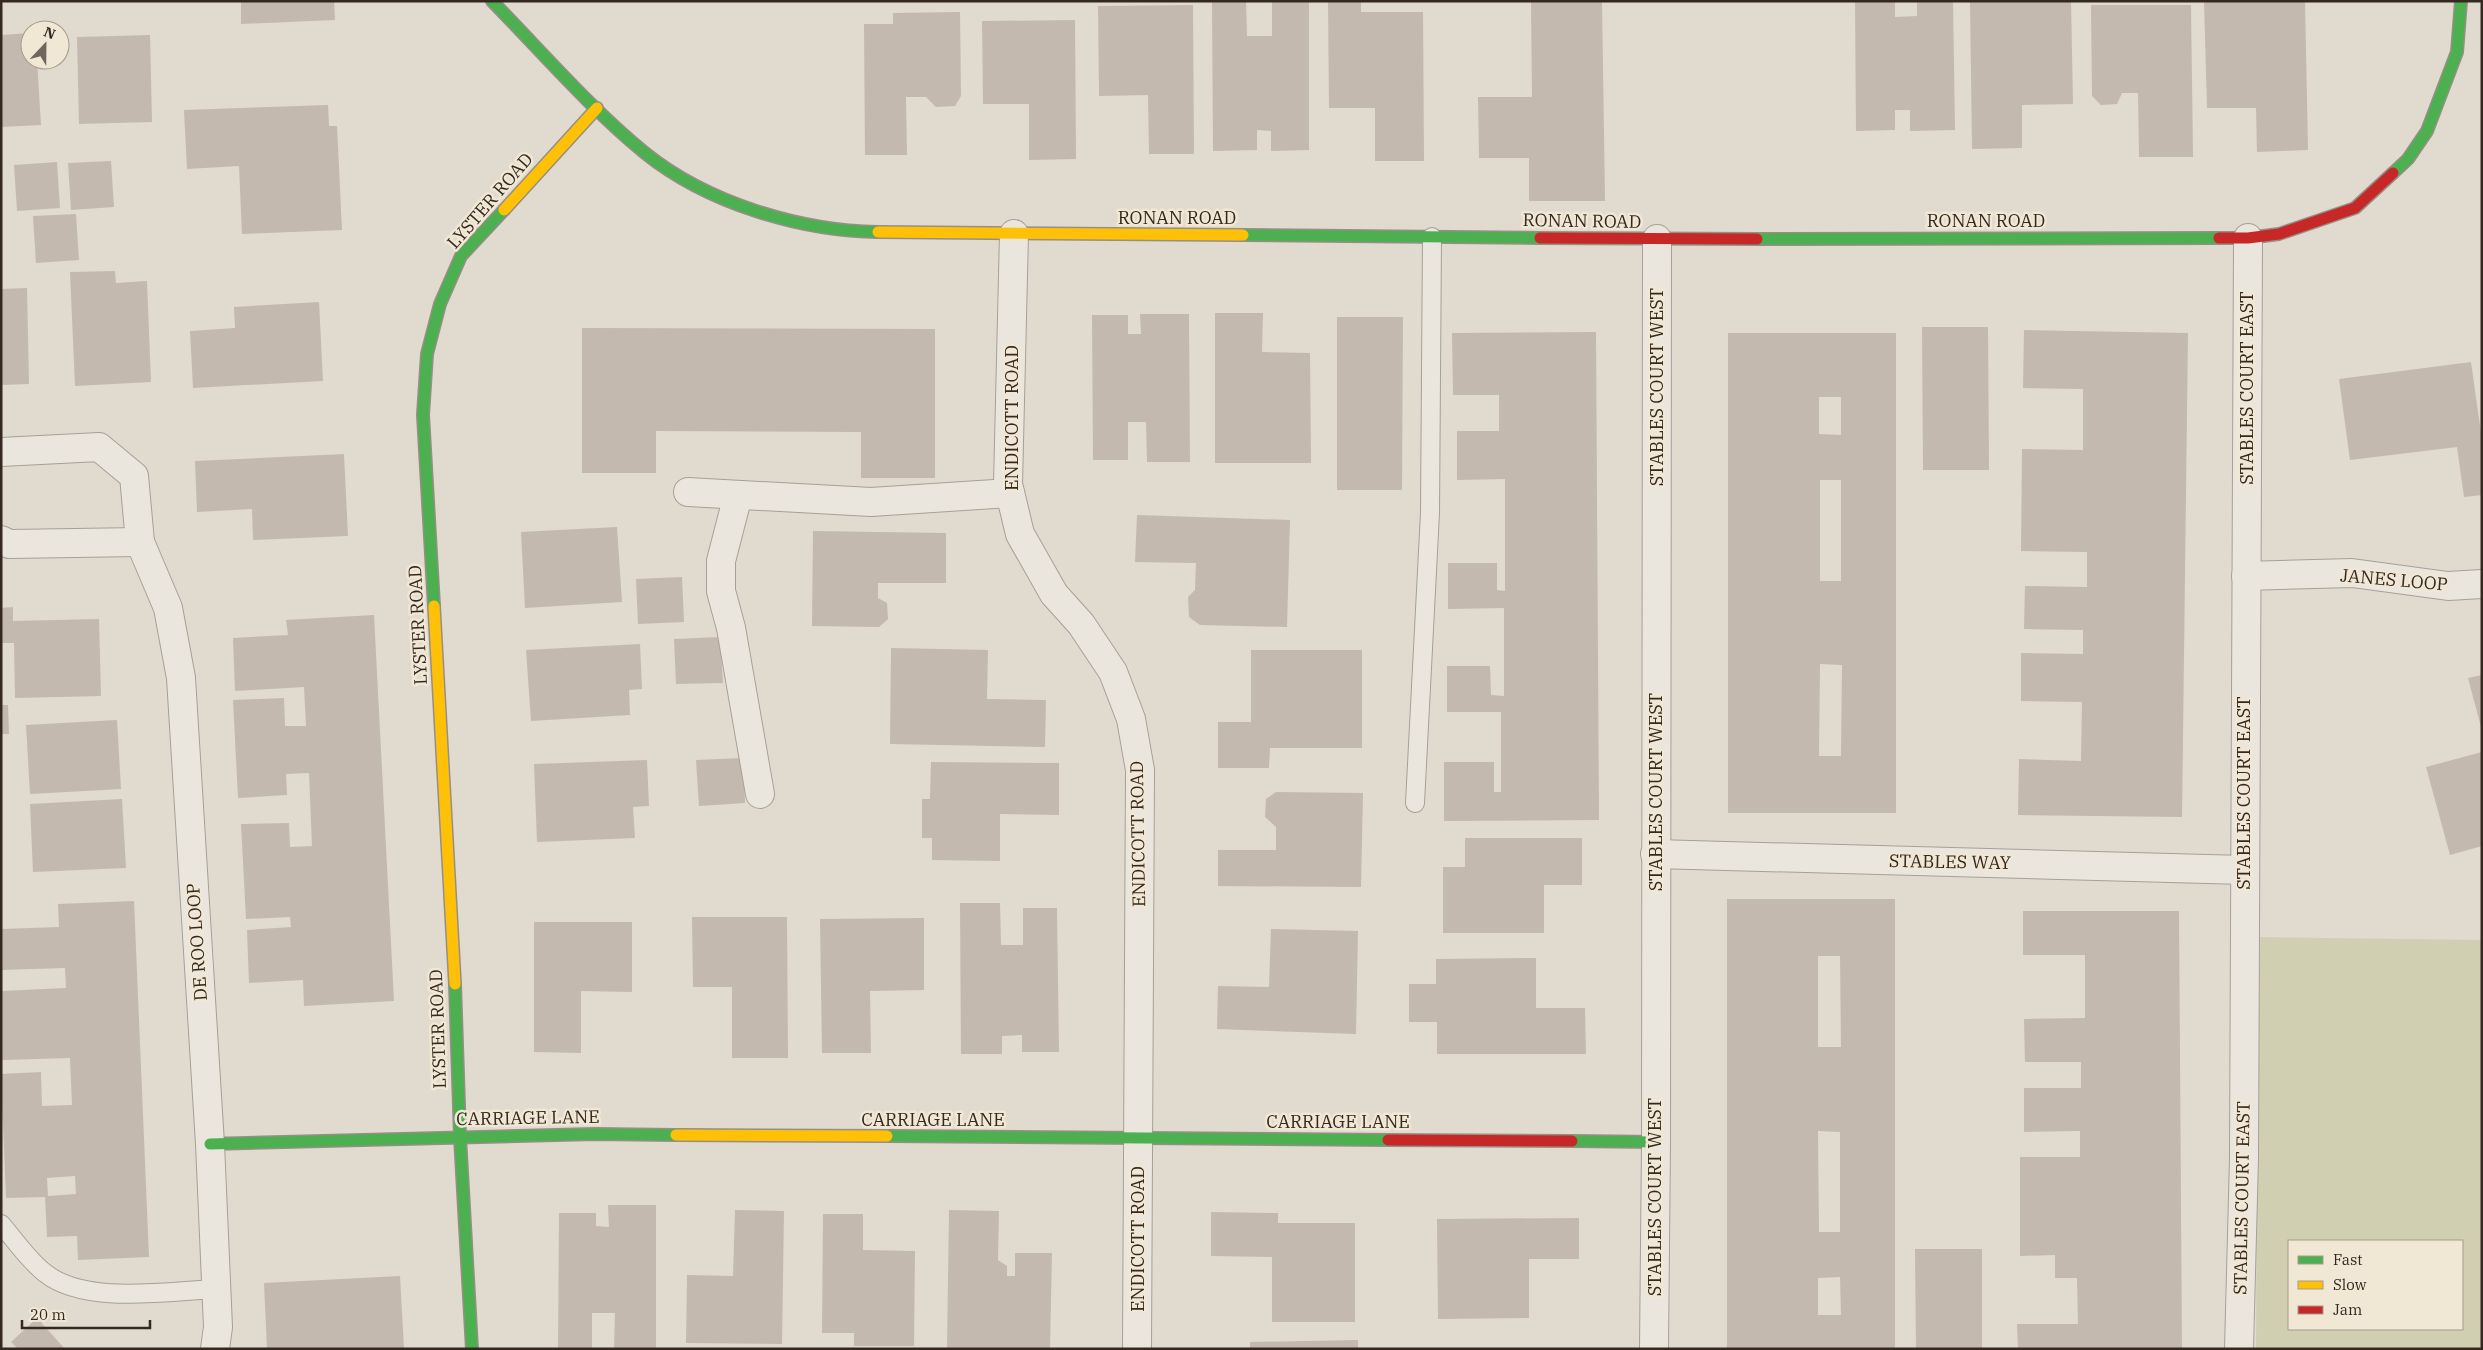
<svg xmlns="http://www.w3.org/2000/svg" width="2483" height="1350" font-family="'IBM Plex Serif',serif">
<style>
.green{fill:#d0cfb2;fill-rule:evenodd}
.building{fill:#c4b9af;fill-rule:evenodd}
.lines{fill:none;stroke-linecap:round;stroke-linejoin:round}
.lane-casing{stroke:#a6a097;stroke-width:20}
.street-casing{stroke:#a6a097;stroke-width:30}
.fast-casing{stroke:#968f86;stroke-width:14}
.slow-casing{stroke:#968f86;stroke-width:14}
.jam-casing{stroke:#968f86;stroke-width:14}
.lane{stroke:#eae6de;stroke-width:18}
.street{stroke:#eae6de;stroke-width:28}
.fast{stroke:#4caf50;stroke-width:11}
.slow{stroke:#ffc107;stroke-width:11}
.jam{stroke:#c62828;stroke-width:11}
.labels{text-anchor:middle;stroke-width:5;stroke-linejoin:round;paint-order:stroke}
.street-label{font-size:18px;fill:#342820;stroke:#f1e7d5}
</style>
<rect width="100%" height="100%" fill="#e1dace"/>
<!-- green -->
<path class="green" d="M2258,937L2482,940V1349H2256ZM2289,1241H2462V1329H2289Z"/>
<!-- building -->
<g class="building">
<polygon points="241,1 334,1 335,20 241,24"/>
<polygon points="1212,1 1246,1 1247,36 1272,36 1272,1 1309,1 1309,150 1271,151 1271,131 1257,130 1257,150 1213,151"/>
<polygon points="1328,1 1361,1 1361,12 1423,12 1424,161 1375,161 1375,108 1329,108"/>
<polygon points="1531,1 1602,1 1605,201 1529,201 1529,158 1479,158 1478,97 1532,97"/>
<polygon points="1855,1 1895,1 1895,17 1917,16 1917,1 1953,1 1955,130 1910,131 1910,110 1895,110 1895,130 1856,131"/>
<polygon points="1970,1 2071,1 2073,104 2022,105 2022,148 1972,149"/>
<polygon points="2204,1 2305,1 2308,150 2257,152 2256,108 2207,108"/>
<polygon points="1193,5 1194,154 1149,154 1148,95 1099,96 1098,6"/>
<polygon points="2091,5 2191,5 2193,157 2139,157 2138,93 2122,93 2117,104 2101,105 2092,96"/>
<polygon points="960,12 961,96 955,106 936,107 926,97 906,97 907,155 865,155 864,24 893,24 893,13"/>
<polygon points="1075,20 1076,159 1029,160 1029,104 983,104 982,21"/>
<polygon points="30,33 30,60 37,60 41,125 1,127 1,35"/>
<polygon points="150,35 152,122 79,124 77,37"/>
<polygon points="328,105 329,126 337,126 342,230 242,234 239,166 187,169 184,110"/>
<polygon points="111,161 114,207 71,210 68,163"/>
<polygon points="57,162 60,208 17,211 14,165"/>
<polygon points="76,214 79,260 36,263 33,216"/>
<polygon points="115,271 116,283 147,281 151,382 75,386 70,272"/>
<polygon points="27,288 29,384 1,385 1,289"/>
<polygon points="319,302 323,381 193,388 190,331 235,328 234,307"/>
<polygon points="1215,313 1263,313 1262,352 1310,353 1311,463 1215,463"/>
<polygon points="1140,314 1189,314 1190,462 1147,462 1146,422 1128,422 1128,460 1093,460 1092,315 1128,315 1128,334 1141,334"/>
<polygon points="1337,317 1403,317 1402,490 1337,490"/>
<polygon points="1922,327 1988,327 1989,470 1923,470"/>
<polygon points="582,328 935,329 935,478 861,478 861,432 656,431 656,473 582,473"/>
<polygon points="2024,330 2188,333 2182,817 2018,815 2019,759 2081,761 2082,702 2021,701 2021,653 2083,654 2083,630 2024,629 2025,586 2087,587 2087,552 2021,551 2022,449 2083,450 2083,389 2023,388"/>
<polygon points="1596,332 1599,820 1444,821 1444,762 1494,762 1494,792 1501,792 1501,712 1447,712 1447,666 1490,666 1491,695 1504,696 1504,608 1448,609 1448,563 1497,563 1497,590 1505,591 1505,479 1457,480 1457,431 1499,431 1499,395 1453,395 1452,333"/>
<path d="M1728,333H1896V813H1728ZM1819,397H1841V435L1819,434ZM1820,480H1841V581H1820ZM1820,664L1842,665L1841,756H1819Z"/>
<polygon points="2471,362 2482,440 2482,495 2464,497 2457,447 2350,460 2339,379"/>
<polygon points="344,454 348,536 253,540 252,509 197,512 195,461"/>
<polygon points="1137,515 1290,520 1287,627 1200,625 1189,617 1188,597 1195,590 1196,563 1135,562"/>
<polygon points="617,527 622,602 525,608 521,532"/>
<polygon points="813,531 946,533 946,583 878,583 878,598 887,603 888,619 879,627 812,626"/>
<polygon points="682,577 684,622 638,624 636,579"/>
<polygon points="13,607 13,621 99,619 101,696 15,698 14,643 1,643 1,608"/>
<polygon points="374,615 394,1001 304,1006 303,980 249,983 247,930 291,927 290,917 246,919 241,824 289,823 290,847 312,846 309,773 286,774 287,795 238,798 233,700 284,698 285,726 306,726 304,687 235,691 233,638 288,635 286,620"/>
<polygon points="720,637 723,683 676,684 674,639"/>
<polygon points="640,644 642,689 629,690 630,715 531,721 526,650"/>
<polygon points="891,648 988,650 987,699 1046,700 1045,747 890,744"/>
<polygon points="1251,650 1362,650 1362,748 1270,748 1269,768 1218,768 1218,722 1251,722"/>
<polygon points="2482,675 2482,727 2481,727 2468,678"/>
<polygon points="1,705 8,705 9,734 1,734"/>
<polygon points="117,720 121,789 30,794 26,725"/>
<polygon points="2482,752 2482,846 2450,855 2426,767"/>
<polygon points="743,758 745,803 699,806 696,760"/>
<polygon points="647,760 649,806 633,807 635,838 537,842 534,764"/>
<polygon points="931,762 1059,763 1059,815 1000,814 1000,861 932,860 932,838 922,838 922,799 930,799"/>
<polygon points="1276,792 1363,793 1361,887 1218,886 1218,850 1276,850 1276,827 1265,817 1266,799"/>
<polygon points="122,799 126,868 33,872 30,804"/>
<polygon points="1465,838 1582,838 1582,885 1544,885 1544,933 1443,933 1443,867 1465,867"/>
<path d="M1727,899H1895V1349H1727ZM1818,956H1840L1841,1047H1818ZM1818,1131L1840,1132V1232H1819ZM1840,1277L1841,1315H1818V1278Z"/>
<path d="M134,901L149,1257L78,1260L77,1236L47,1237L45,1197L6,1198L1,1074L41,1072L42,1106L72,1105L70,1058L2,1060L1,991L66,988L65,968L1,970V929L59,927L58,904ZM75,1176L76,1194L48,1196L47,1178Z"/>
<polygon points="960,903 1000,903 1001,945 1023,945 1023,908 1057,908 1059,1052 1022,1052 1022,1035 1002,1036 1002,1054 961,1054"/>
<polygon points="2023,911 2179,911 2182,1349 2018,1349 2017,1324 2078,1324 2077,1278 2055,1278 2055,1255 2020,1256 2020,1157 2080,1157 2080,1131 2024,1132 2024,1088 2081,1088 2081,1062 2025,1062 2024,1019 2085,1018 2085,955 2023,955"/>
<polygon points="692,917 787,917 788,1058 732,1058 732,987 693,987"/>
<polygon points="924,918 924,990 870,991 871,1053 822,1053 820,919"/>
<polygon points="534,922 632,922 632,992 581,991 581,1053 534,1052"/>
<polygon points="1271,929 1358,931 1356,1034 1217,1029 1218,986 1269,987"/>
<polygon points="1536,958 1536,1008 1585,1008 1586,1054 1437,1054 1437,1022 1409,1022 1409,984 1436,984 1436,959"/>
<polygon points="608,1205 656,1205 656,1349 614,1349 615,1313 592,1313 592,1349 558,1349 559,1213 596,1213 596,1226 609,1227"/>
<polygon points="735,1210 784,1211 782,1344 686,1343 687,1275 733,1276"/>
<polygon points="949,1210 999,1211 998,1260 1007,1266 1007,1276 1015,1276 1015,1253 1052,1253 1050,1349 947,1349"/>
<polygon points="1211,1212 1278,1213 1278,1223 1355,1223 1355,1322 1272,1322 1272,1257 1211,1256"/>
<polygon points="823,1214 863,1214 863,1250 915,1251 914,1346 854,1346 854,1333 822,1333"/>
<polygon points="1579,1218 1579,1259 1529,1259 1529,1318 1438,1319 1437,1219"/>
<polygon points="1915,1249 1982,1249 1982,1349 1916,1349"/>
<polygon points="400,1276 404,1349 267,1349 264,1283"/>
<polygon points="37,1318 65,1349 18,1349 11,1342"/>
<polygon points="1358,1340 1358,1349 1250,1349 1250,1342"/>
</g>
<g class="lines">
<!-- lane casing -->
<g class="lane-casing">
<g id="lane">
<polyline points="1415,803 1430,513 1432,237"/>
<path d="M1,1224C15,1240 28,1260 45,1273C85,1305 167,1291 216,1289"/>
</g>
</g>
<!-- street casing -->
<g class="street-casing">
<g id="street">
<polyline points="1014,234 1008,484 1020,534 1054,594 1081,624 1113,672 1131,719 1140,770 1137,1349"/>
<polyline points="1,452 99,447 134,476 140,542 168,608 181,678 210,1144 218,1327 215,1349"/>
<polyline points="688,492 871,502 1010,493"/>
<polyline points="738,495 721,561 721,591 731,628 760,794"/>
<polyline points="1,540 9,544 140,542"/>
<polyline points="2246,576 2352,573 2448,586 2482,584"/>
<polyline points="1655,854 2244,870"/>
<polyline points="1654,1349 1656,1142 1657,239"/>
<polyline points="2239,1349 2244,1158 2248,238"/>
</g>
</g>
<!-- fast casing -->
<g class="fast-casing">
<g id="fast">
<path d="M492,1C541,51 591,109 645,153C707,203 800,231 878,232"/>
<polyline points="2393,173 2408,159 2427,131 2457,52 2461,1"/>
<polyline points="1243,235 1540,238"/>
<polyline points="1757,239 2219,238"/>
<polyline points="434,606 423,415 427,354 440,304 461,256 504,210"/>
<polyline points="455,984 460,1137 472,1349"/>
<polyline points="887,1136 1388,1140"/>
<polyline points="1572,1141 1656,1142"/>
<polyline points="210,1144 595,1134 676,1135"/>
</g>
</g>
<!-- slow casing -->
<g class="slow-casing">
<g id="slow">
<polyline points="504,210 597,108"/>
<polyline points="878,232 1243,235"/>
<polyline points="434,606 455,984"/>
<polyline points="676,1135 887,1136"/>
</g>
</g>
<!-- jam casing -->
<g class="jam-casing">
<g id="jam">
<polyline points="1540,238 1757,239"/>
<polyline points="2219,238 2248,238 2279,234 2355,208 2393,173"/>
<polyline points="1388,1140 1572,1141"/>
</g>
</g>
<!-- lane -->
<use href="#lane" class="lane"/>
<!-- street -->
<use href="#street" class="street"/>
<!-- fast -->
<use href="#fast" class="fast"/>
<!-- slow -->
<use href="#slow" class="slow"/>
<!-- jam -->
<use href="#jam" class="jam"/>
</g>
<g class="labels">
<!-- street labels -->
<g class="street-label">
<text transform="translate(490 201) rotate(-49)" y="6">LYSTER ROAD</text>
<text x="1177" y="224">RONAN ROAD</text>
<text transform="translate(1582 221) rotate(1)" y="6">RONAN ROAD</text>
<text x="1986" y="227">RONAN ROAD</text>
<text transform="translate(1657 387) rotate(-90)" y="6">STABLES COURT WEST</text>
<text transform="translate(2247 388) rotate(-90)" y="6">STABLES COURT EAST</text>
<text transform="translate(1012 418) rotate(-90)" y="6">ENDICOTT ROAD</text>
<text transform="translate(2394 580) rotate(5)" y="6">JANES LOOP</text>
<text transform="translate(418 625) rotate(-93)" y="6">LYSTER ROAD</text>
<text transform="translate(1656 792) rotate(-90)" y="6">STABLES COURT WEST</text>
<text transform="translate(2244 793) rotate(-90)" y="6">STABLES COURT EAST</text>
<text transform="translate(1138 834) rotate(-91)" y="6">ENDICOTT ROAD</text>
<text transform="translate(1950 862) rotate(1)" y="6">STABLES WAY</text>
<text transform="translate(197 942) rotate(-94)" y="6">DE ROO LOOP</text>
<text transform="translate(438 1029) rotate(-92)" y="6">LYSTER ROAD</text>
<text transform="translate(528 1118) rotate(-1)" y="6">CARRIAGE LANE</text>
<text x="933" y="1126">CARRIAGE LANE</text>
<text x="1338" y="1128">CARRIAGE LANE</text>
<text transform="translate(1655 1197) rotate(-90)" y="6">STABLES COURT WEST</text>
<text transform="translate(2242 1198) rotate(-89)" y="6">STABLES COURT EAST</text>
<text transform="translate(1138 1239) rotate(-90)" y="6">ENDICOTT ROAD</text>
</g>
</g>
<!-- border -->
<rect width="2483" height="1350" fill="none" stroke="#342820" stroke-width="5"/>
<!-- legend -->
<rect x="2288" y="1240" width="175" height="90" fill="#f1e7d5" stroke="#a59b8d"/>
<rect x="2298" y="1256" width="25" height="8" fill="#4caf50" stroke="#a59b8d"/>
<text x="2333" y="1265" font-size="15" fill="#342820">Fast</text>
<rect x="2298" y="1281" width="25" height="8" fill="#ffc107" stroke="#a59b8d"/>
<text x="2333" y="1290" font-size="15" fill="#342820">Slow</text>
<rect x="2298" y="1306" width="25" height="8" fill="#c62828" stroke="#a59b8d"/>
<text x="2333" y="1315" font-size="15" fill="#342820">Jam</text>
<!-- north arrow -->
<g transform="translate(45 45) rotate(22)"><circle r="24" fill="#f1e7d5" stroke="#a59b8d"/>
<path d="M0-4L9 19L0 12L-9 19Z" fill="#71665d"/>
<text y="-8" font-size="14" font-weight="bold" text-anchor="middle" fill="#342820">N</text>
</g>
<!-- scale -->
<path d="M22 1320v8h128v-8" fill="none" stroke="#342820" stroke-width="2.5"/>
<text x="30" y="1320" font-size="15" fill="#342820" stroke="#f1e7d5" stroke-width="4" paint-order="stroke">20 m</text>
</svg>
